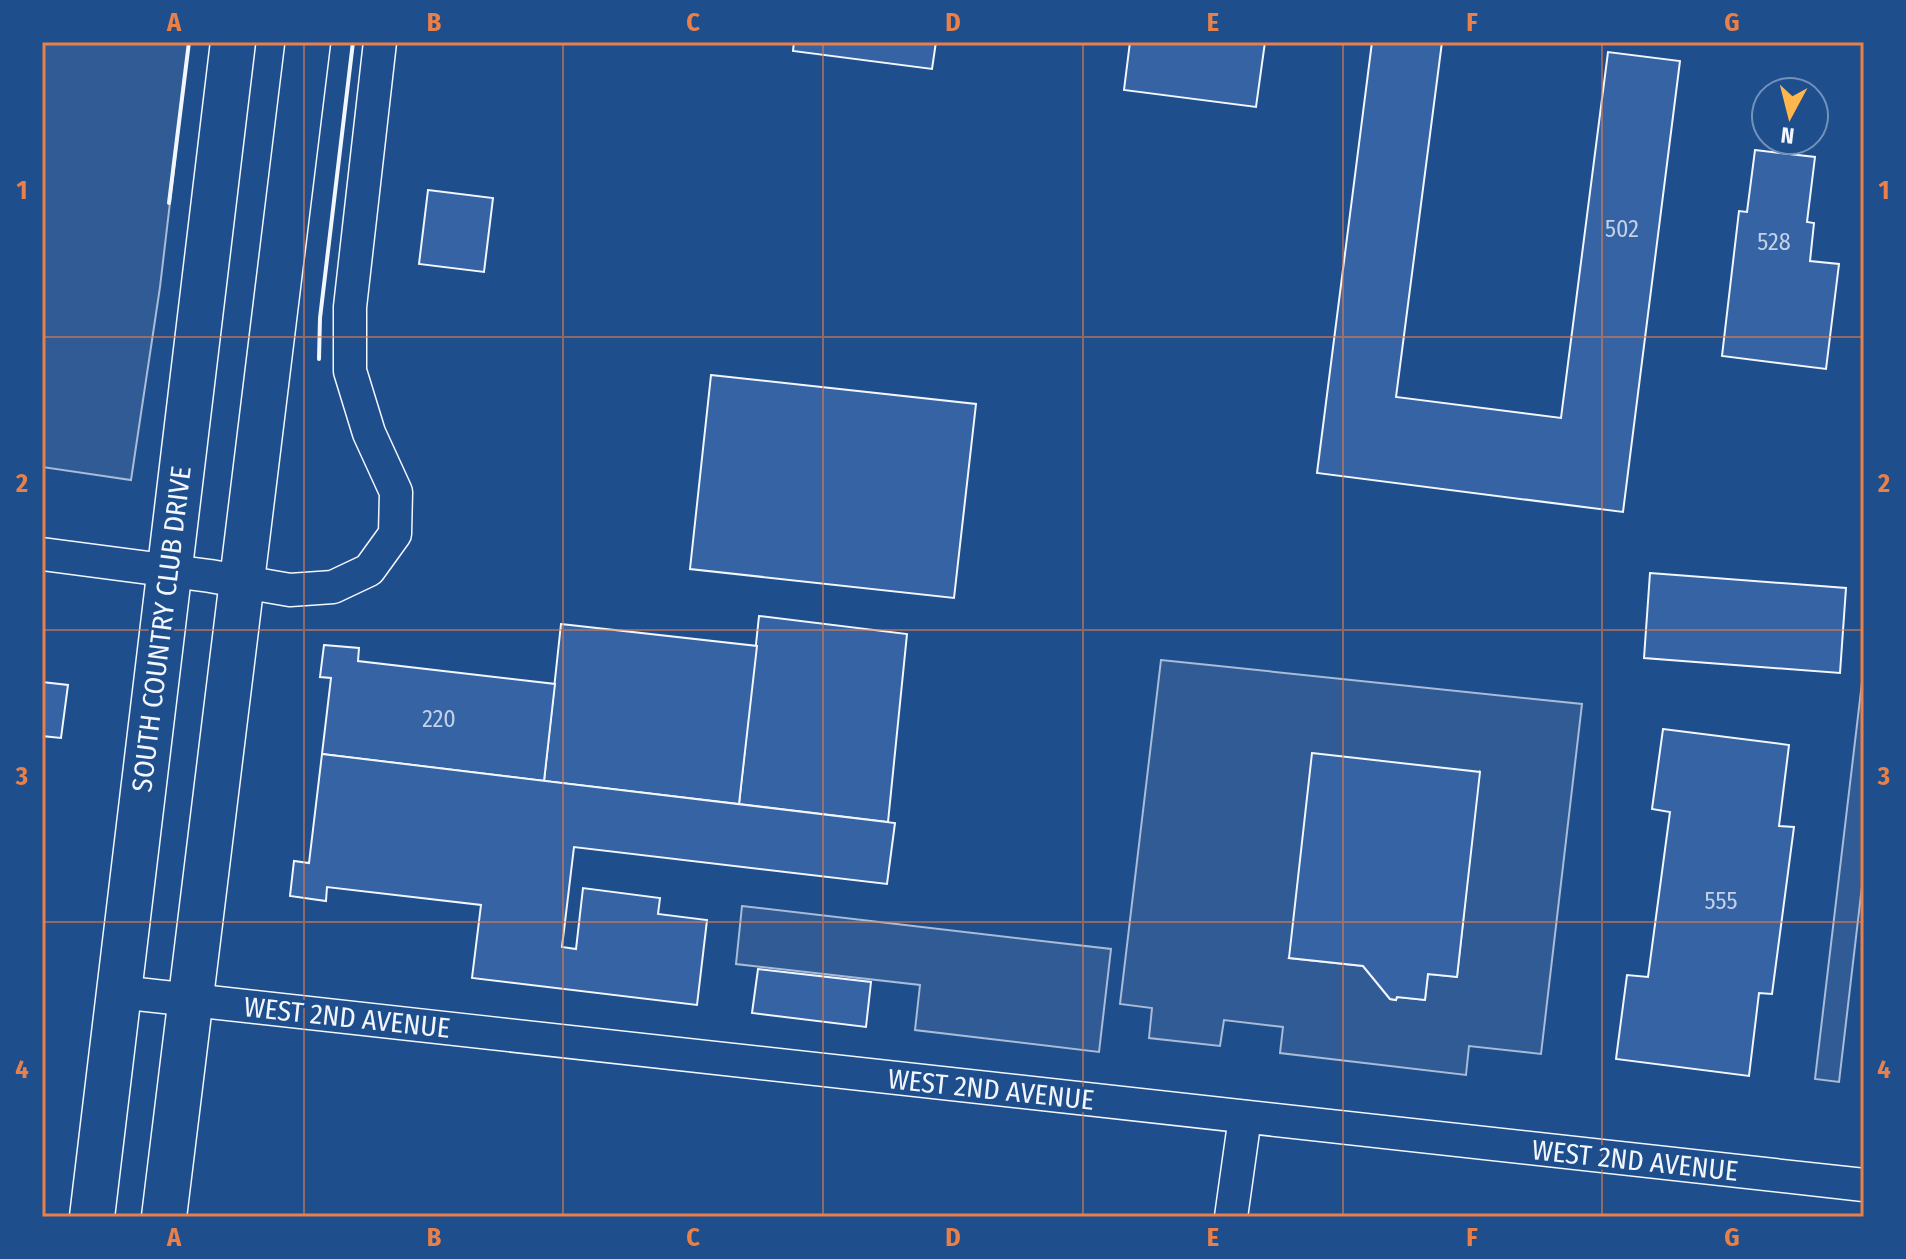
<svg xmlns="http://www.w3.org/2000/svg" width="1906" height="1259" font-family="'Fira Sans Condensed',sans-serif">
<style>
.built{fill:#305b95;stroke:#a8bbd7;stroke-width:2;fill-rule:evenodd}
.building{fill:#3563a3;stroke:#f2f6ff;stroke-width:2}
.lines{fill:none;stroke-linecap:round;stroke-linejoin:round}
.minor-casing{stroke:#f2f6ff;stroke-width:35}
.primary-casing{stroke:#f2f6ff;stroke-width:47}
.minor{stroke:#1f4e8c;stroke-width:32}
.primary{stroke:#1f4e8c;stroke-width:44}
.wall{stroke:#f2f6ff;stroke-width:4}
.grid{fill:none;stroke:#ea8049;stroke-width:2;stroke-opacity:0.55}
.labels{text-anchor:middle;stroke-width:6;stroke-linejoin:round;paint-order:stroke}
.number-label{font-size:24px;fill:#c3d1e8}
.street-label{font-size:28px;fill:#f2f6ff;stroke:#1f4e8c}
.neatline{fill:none;stroke:#ea8049;stroke-width:3}
.grid-label{font-size:26px;text-anchor:middle;font-weight:bold;fill:#ea8049}
</style>
<rect width="100%" height="100%" fill="#1f4e8c"/>
<!-- built -->
<g class="built">
<polygon points="42,42 189,42 160,287 131,480 42,467"/>
<path d="M1161,660L1582,704L1541,1054L1469,1046L1466,1075L1280,1053L1283,1027L1224,1020L1220,1046L1149,1038L1152,1008L1120,1004ZM1479,772L1457,977L1428,974L1425,1000L1397,997L1396,1000L1390,999L1363,966L1289,958Z"/>
<polygon points="1863,674 1864,869 1839,1082 1815,1079"/>
<polygon points="742,906 1111,949 1099,1052 915,1030 920,985 736,964"/>
</g>
<!-- building -->
<g class="building">
<polygon points="794,42 936,42 932,69 793,51"/>
<polygon points="1130,42 1265,42 1256,107 1124,90"/>
<polygon points="1372,42 1442,42 1396,397 1561,418 1608,52 1680,61 1623,512 1317,473"/>
<polygon points="1755,150 1815,157 1807,222 1814,223 1810,261 1839,264 1826,369 1722,356 1739,211 1747,212"/>
<polygon points="428,190 493,198 484,272 419,264"/>
<polygon points="711,375 976,404 954,598 690,569"/>
<polygon points="1650,573 1846,588 1840,673 1644,658"/>
<polygon points="759,616 907,634 888,822 739,804"/>
<polygon points="561,624 757,646 739,804 544,781"/>
<polygon points="324,645 359,648 358,661 555,684 544,781 322,754 331,678 320,677"/>
<polygon points="42,682 68,685 61,738 42,736"/>
<polygon points="1663,729 1789,745 1779,826 1794,827 1772,994 1759,993 1749,1076 1616,1059 1627,975 1648,977 1670,812 1652,809"/>
<polygon points="1312,753 1480,772 1457,977 1428,974 1425,1000 1397,997 1396,1000 1390,999 1363,966 1289,958"/>
<polygon points="322,754 895,823 887,884 574,847 562,947 576,949 583,888 660,898 658,914 707,920 697,1005 472,978 481,905 327,887 326,901 290,896 294,861 309,863"/>
<polygon points="758,969 871,982 866,1027 752,1013"/>
</g>
<g class="lines">
<!-- minor casing -->
<g class="minor-casing">
<g id="minor">
<polyline points="42,554 210,576 290,590 333,587 369,570 395,534 396,492 369,433 350,371 350,307 380,42"/>
<polyline points="119,992 1864,1185"/>
<polyline points="1231,1217 1245,1117"/>
</g>
</g>
<!-- primary casing -->
<g class="primary-casing">
<g id="primary">
<polyline points="92,1217 233,42"/>
<polyline points="164,1217 308,42"/>
</g>
</g>
<!-- minor -->
<use href="#minor" class="minor"/>
<!-- primary -->
<use href="#primary" class="primary"/>
<!-- wall -->
<g class="wall">
<polyline points="169,203 189,42"/>
<polyline points="319,359 320,318 353,42"/>
</g>
</g>
<!-- grid -->
<path class="grid" d="M304,42V1217M563,42V1217M823,42V1217M1083,42V1217M1343,42V1217M1602,42V1217M42,337H1864M42,630H1864M42,922H1864"/>
<g class="labels">
<!-- number labels -->
<g class="number-label">
<text x="1622" y="237">502</text>
<text x="1774" y="250">528</text>
<text x="439" y="727">220</text>
<text x="1721" y="909">555</text>
</g>
<!-- street labels -->
<g class="street-label">
<text transform="translate(161 629) rotate(-83)" y="10">SOUTH COUNTRY CLUB DRIVE</text>
<text transform="translate(347 1017) rotate(6)" y="10">WEST 2ND AVENUE</text>
<text transform="translate(991 1089) rotate(6)" y="10">WEST 2ND AVENUE</text>
<text transform="translate(1635 1160) rotate(6)" y="10">WEST 2ND AVENUE</text>
</g>
</g>
<!-- border -->
<rect width="1906" height="1259" fill="none" stroke="#1f4e8c" stroke-width="88"/>
<!-- north arrow -->
<g transform="translate(1790 116) rotate(187)"><circle r="38" fill="#1f4e8c" stroke="#7391ba" stroke-width="2"/>
<path d="M0-6L14 30L0 20L-14 30Z" fill="#ffb74d"/>
<text y="-12" font-size="22" font-weight="bold" text-anchor="middle" fill="#f2f6ff">N</text>
</g>
<rect x="44" y="44" width="1818" height="1171" class="neatline"/>
<g class="grid-label">
<text x="174" y="31">A</text>
<text x="434" y="31">B</text>
<text x="693" y="31">C</text>
<text x="953" y="31">D</text>
<text x="1213" y="31">E</text>
<text x="1472" y="31">F</text>
<text x="1732" y="31">G</text>
<text x="22" y="199">1</text>
<text x="1884" y="199">1</text>
<text x="22" y="492">2</text>
<text x="1884" y="492">2</text>
<text x="22" y="785">3</text>
<text x="1884" y="785">3</text>
<text x="22" y="1078">4</text>
<text x="1884" y="1078">4</text>
<text x="174" y="1246">A</text>
<text x="434" y="1246">B</text>
<text x="693" y="1246">C</text>
<text x="953" y="1246">D</text>
<text x="1213" y="1246">E</text>
<text x="1472" y="1246">F</text>
<text x="1732" y="1246">G</text>
</g>
</svg>
